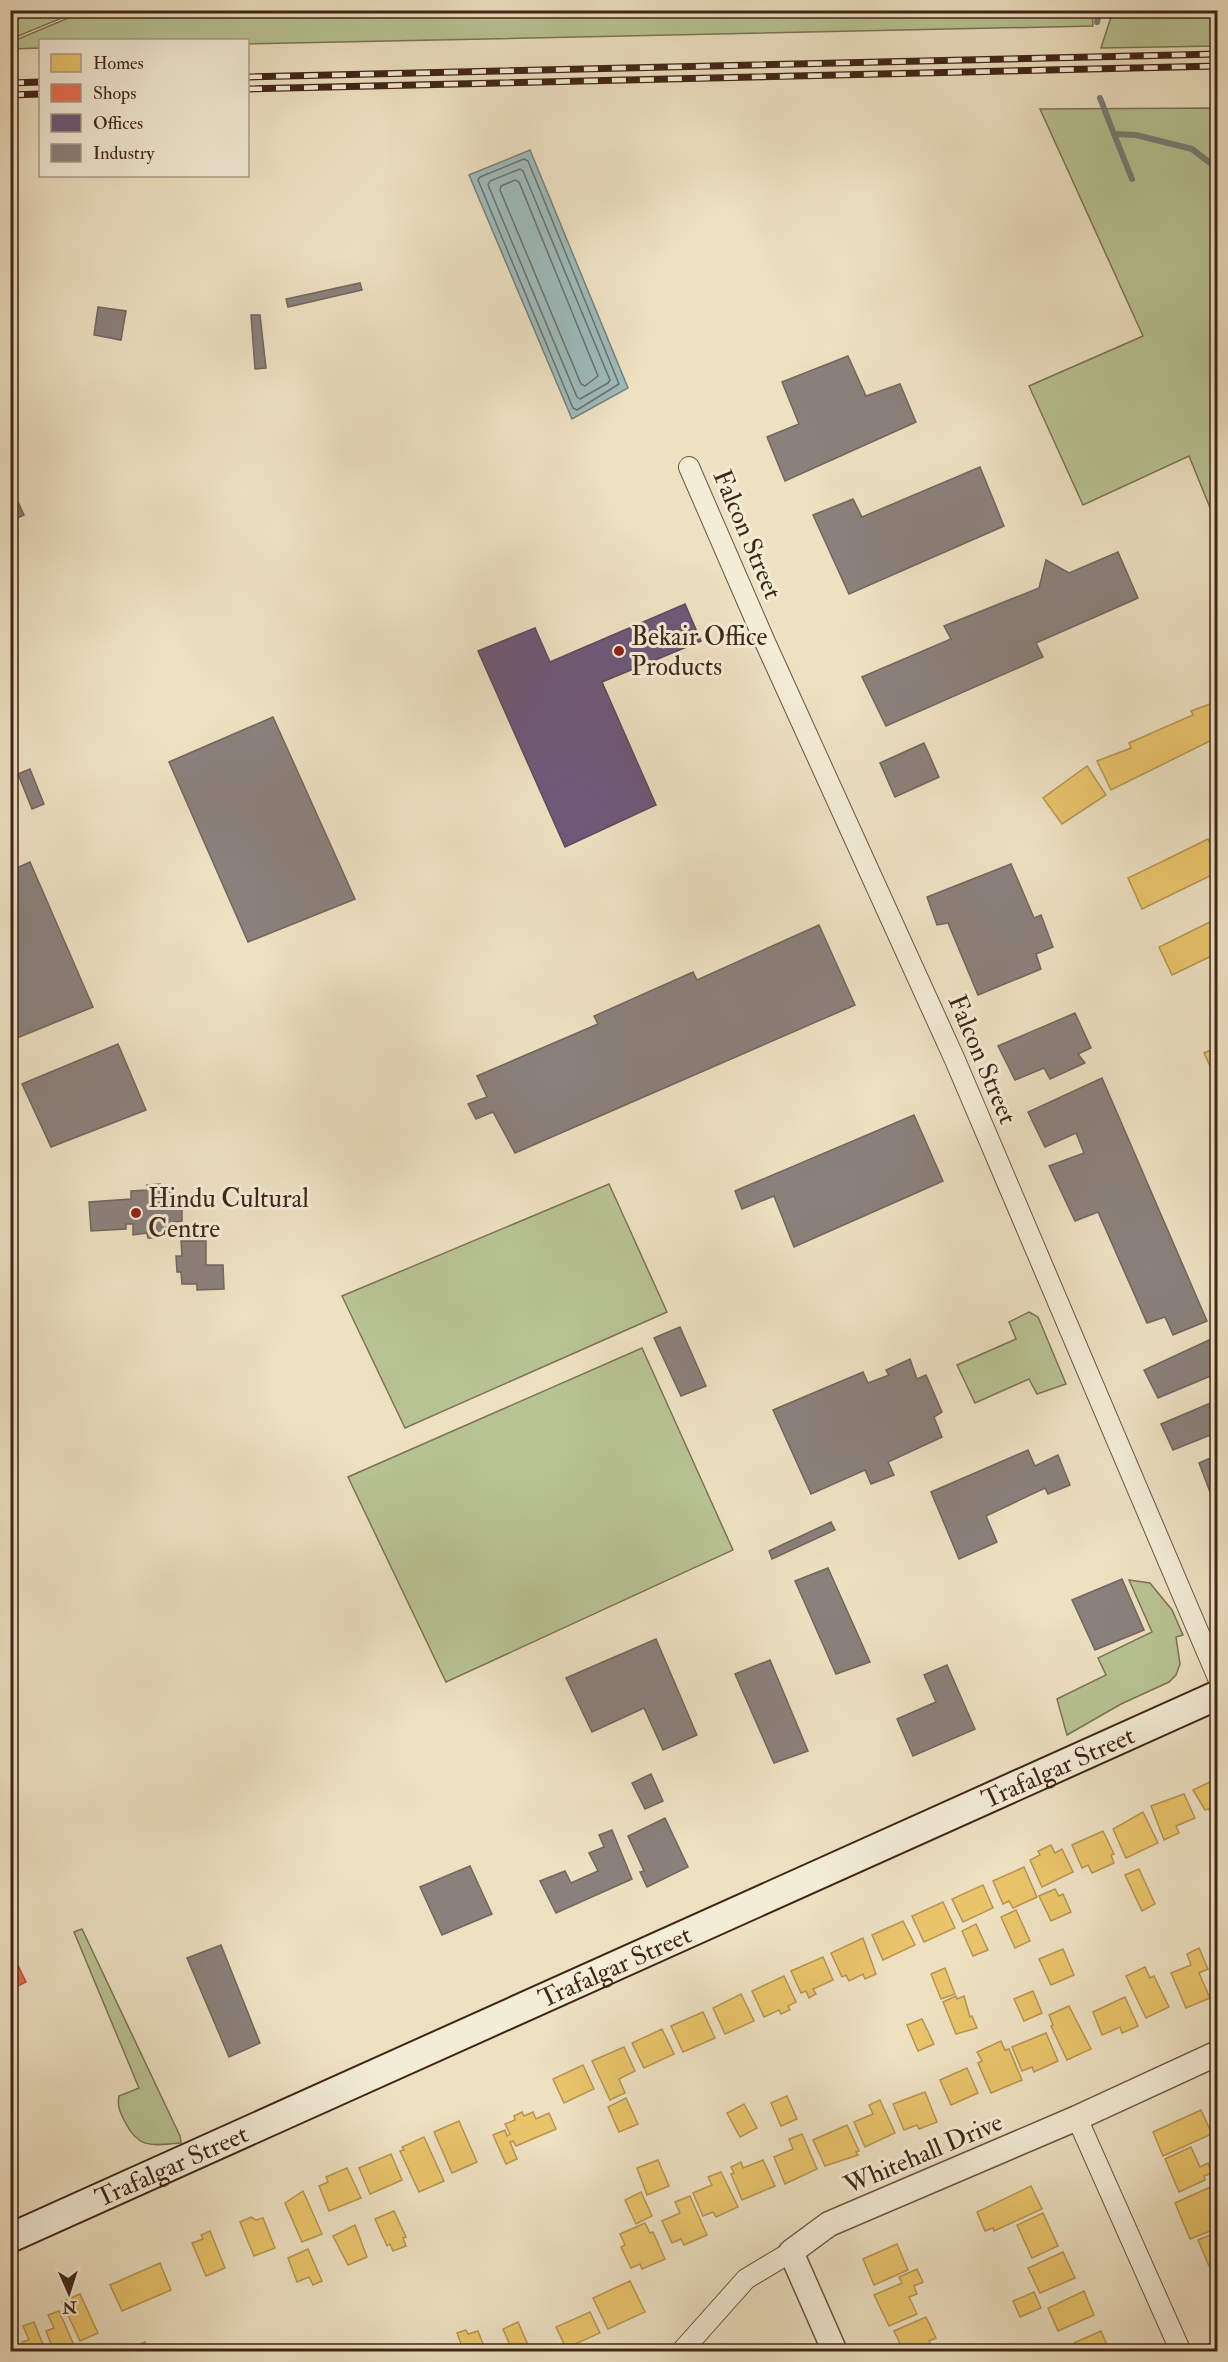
<svg xmlns="http://www.w3.org/2000/svg" width="1228" height="2362" font-family="'IM FELL Double Pica',serif">
<style>
.green{fill:#b8c393;stroke:#7c7454;stroke-width:1.5}
.water{fill:#9cbbbc;stroke:#787f7a;stroke-width:1.5}
.homes{fill:#e9c46a;stroke:#b79451;stroke-width:1.5}
.shops{fill:#e76f51;stroke:#b5593f;stroke-width:1.5}
.offices{fill:#6d597a;stroke:#60495c;stroke-width:1.5}
.industry{fill:#8a817c;stroke:#74655d;stroke-width:1.5}
.lines{fill:none;stroke-linecap:round;stroke-linejoin:round}
.shore{stroke:#6e7069;stroke-width:1.5}
.stream{stroke:#787f7a;stroke-width:6}
.minor-casing{stroke:#6c5441;stroke-width:22}
.tertiary-casing{stroke:#6c5441;stroke-width:27}
.secondary-casing{stroke:#412516;stroke-width:32}
.minor{stroke:#f3ecd7;stroke-width:20}
.tertiary{stroke:#f3ecd7;stroke-width:24}
.secondary{stroke:#f3ecd7;stroke-width:28}
.rail-casing{stroke:#412516;stroke-width:7}
.rail{stroke:#f3ecd7;stroke-width:4.5;stroke-dasharray:14;stroke-linecap:butt}
.poi-dot{fill:#8f2418;stroke:#f3ecd7;stroke-width:2}
.labels{text-anchor:middle;stroke-width:6;stroke-linejoin:round;paint-order:stroke}
.street-label{font-size:26px;fill:#412516;stroke:#f3ecd7}
.poi-label{font-size:26px;fill:#412516;stroke:#f3ecd7;text-anchor:start}
</style>
<rect width="100%" height="100%" fill="#ede1c2"/>
<filter id="stains"><feTurbulence type="fractalNoise" baseFrequency=".00333" numOctaves="4"/><feColorMatrix values="0 0 0 0 .2 0 0 0 0 .09 0 0 0 0 .02 0 0 0 .5 -.17"/></filter>
<radialGradient id="worn" r=".72"><stop offset=".6" stop-color="#630" stop-opacity="0"/><stop offset="1" stop-color="#630" stop-opacity=".3"/></radialGradient>
<!-- green -->
<g class="green">
<polygon points="11,10 79,10 79,11 11,39"/>
<polygon points="85,11 1092,10 1093,26 248,44 248,40 40,40 40,48 11,49 11,42"/>
<polygon points="1113,11 1217,11 1217,46 1101,48"/>
<polygon points="1217,108 1217,525 1189,456 1083,505 1029,386 1143,336 1040,109"/>
<polygon points="609,1184 667,1312 405,1428 342,1296"/>
<polygon points="1029,1312 1038,1317 1066,1384 1037,1394 1029,1379 975,1403 957,1365 1016,1339 1009,1322"/>
<polygon points="642,1348 733,1550 446,1682 348,1477"/>
<polygon points="1129,1580 1150,1583 1172,1610 1183,1635 1176,1637 1180,1664 1176,1675 1169,1682 1121,1704 1067,1735 1057,1699 1106,1675 1098,1658 1152,1632"/>
<path d="M82,1929L180,2136L181,2143C153,2145 139,2150 125,2122C120,2112 117,2107 119,2096L139,2088L74,1932Z"/>
</g>
<!-- water -->
<polygon class="water" points="530,150 628,388 572,419 469,175"/>
<!-- homes -->
<g class="homes">
<polygon points="1218,701 1218,737 1111,790 1097,761 1131,748 1129,743 1193,715 1191,711"/>
<polygon points="1087,766 1106,795 1062,824 1043,798"/>
<polygon points="1208,839 1218,860 1218,872 1142,909 1128,878"/>
<polygon points="1218,918 1218,953 1172,975 1159,947"/>
<polygon points="1218,1047 1218,1081 1217,1081 1204,1053"/>
<polygon points="1218,1775 1218,1821 1215,1822 1209,1809 1205,1810 1193,1790 1216,1779"/>
<polygon points="1184,1794 1195,1818 1176,1826 1179,1833 1164,1840 1151,1806"/>
<polygon points="1143,1812 1158,1843 1126,1858 1113,1829"/>
<polygon points="1103,1831 1114,1854 1111,1855 1114,1863 1092,1873 1088,1865 1082,1868 1072,1845"/>
<polygon points="1051,1845 1055,1853 1062,1849 1073,1872 1042,1887 1030,1860 1040,1855 1038,1851"/>
<polygon points="1024,1867 1037,1897 1013,1908 1009,1901 1003,1904 993,1881"/>
<polygon points="1139,1869 1155,1904 1142,1911 1125,1875"/>
<polygon points="983,1885 993,1908 963,1922 952,1899"/>
<polygon points="1055,1889 1059,1896 1063,1894 1071,1912 1051,1921 1039,1896"/>
<polygon points="943,1902 955,1928 924,1942 912,1916"/>
<polygon points="1016,1910 1030,1941 1015,1948 1001,1917"/>
<polygon points="903,1921 915,1945 883,1960 872,1935"/>
<polygon points="976,1924 988,1950 973,1956 962,1931"/>
<polygon points="863,1938 876,1974 865,1979 863,1974 849,1981 846,1975 842,1977 831,1953"/>
<polygon points="1199,1948 1208,1969 1199,1973 1210,1998 1186,2008 1171,1973 1191,1965 1187,1954"/>
<polygon points="1063,1949 1074,1975 1051,1985 1039,1959"/>
<polygon points="823,1957 833,1980 813,1989 816,1994 809,1998 806,1991 801,1993 791,1971"/>
<polygon points="1145,1967 1150,1978 1154,1976 1169,2007 1146,2018 1126,1976"/>
<polygon points="945,1968 955,1994 941,1999 931,1974"/>
<polygon points="784,1976 796,2002 788,2006 790,2010 781,2014 779,2010 764,2017 752,1991"/>
<polygon points="1033,1991 1042,2013 1024,2021 1014,1999"/>
<polygon points="741,1994 754,2021 725,2034 713,2008"/>
<polygon points="956,1996 957,1999 964,1996 970,2017 972,2016 977,2028 956,2034 943,2002"/>
<polygon points="1125,1997 1138,2026 1122,2033 1120,2027 1102,2035 1093,2012"/>
<polygon points="1069,2006 1091,2049 1067,2060 1051,2026 1053,2025 1049,2015"/>
<polygon points="703,2012 715,2038 683,2052 671,2026"/>
<polygon points="922,2019 934,2044 918,2051 907,2025"/>
<polygon points="662,2029 674,2054 644,2068 632,2043"/>
<polygon points="1046,2033 1058,2061 1034,2072 1032,2067 1022,2071 1012,2047"/>
<polygon points="1001,2041 1005,2050 1009,2049 1022,2080 991,2093 978,2063 982,2061 977,2052"/>
<polygon points="624,2047 635,2071 619,2079 625,2093 610,2100 592,2061"/>
<polygon points="583,2065 594,2089 564,2103 553,2079"/>
<polygon points="967,2068 978,2093 951,2105 940,2080"/>
<polygon points="925,2092 937,2122 919,2129 917,2125 904,2130 893,2104"/>
<polygon points="787,2096 797,2119 781,2126 771,2103"/>
<polygon points="626,2098 638,2124 619,2132 608,2107"/>
<polygon points="880,2100 895,2133 865,2147 854,2122 873,2114 869,2105"/>
<polygon points="744,2104 757,2128 740,2137 727,2113"/>
<polygon points="1201,2110 1212,2134 1163,2156 1153,2132"/>
<polygon points="522,2112 524,2116 533,2112 536,2119 549,2113 556,2129 516,2146 513,2141 510,2142 517,2159 506,2164 493,2135 505,2130 507,2136 510,2134 505,2124 515,2120 514,2116"/>
<polygon points="459,2121 477,2162 452,2173 434,2132"/>
<polygon points="847,2125 859,2151 856,2152 858,2155 825,2166 813,2140"/>
<polygon points="802,2134 817,2169 785,2184 774,2157 793,2149 789,2139"/>
<polygon points="424,2137 444,2181 419,2192 400,2151 404,2150 402,2147"/>
<polygon points="1191,2147 1200,2167 1208,2163 1212,2173 1204,2176 1205,2180 1179,2192 1165,2159"/>
<polygon points="391,2154 402,2180 370,2194 359,2168"/>
<polygon points="658,2160 669,2186 647,2195 637,2168"/>
<polygon points="763,2160 775,2186 742,2200 731,2174 734,2173 731,2167 741,2162 743,2168"/>
<polygon points="347,2168 361,2198 329,2211 319,2186 328,2182 326,2177"/>
<polygon points="721,2172 738,2207 716,2217 713,2212 703,2216 693,2193 712,2185 708,2177"/>
<polygon points="1215,2185 1218,2228 1190,2239 1175,2203"/>
<polygon points="1031,2186 1042,2209 994,2231 993,2228 985,2231 977,2212"/>
<polygon points="303,2191 322,2234 302,2242 285,2203"/>
<polygon points="641,2192 652,2216 636,2224 625,2200"/>
<polygon points="690,2196 707,2235 684,2245 681,2239 672,2243 662,2221 680,2213 675,2202"/>
<polygon points="394,2211 406,2237 403,2238 406,2246 393,2251 390,2244 387,2246 375,2219"/>
<polygon points="1043,2213 1058,2246 1032,2258 1017,2225"/>
<polygon points="251,2217 256,2220 263,2218 275,2248 254,2256 240,2222"/>
<polygon points="645,2223 650,2233 653,2232 665,2259 642,2269 640,2264 631,2268 621,2247 625,2245 620,2234"/>
<polygon points="355,2225 367,2257 348,2265 333,2236"/>
<polygon points="210,2231 225,2268 206,2276 192,2243 203,2239 201,2235"/>
<polygon points="1218,2232 1218,2262 1209,2266 1198,2240"/>
<polygon points="897,2244 908,2270 874,2285 863,2259"/>
<polygon points="308,2249 322,2281 313,2285 309,2277 297,2282 288,2258"/>
<polygon points="1063,2252 1075,2278 1040,2293 1028,2268"/>
<polygon points="160,2263 171,2290 122,2311 110,2285"/>
<polygon points="917,2269 923,2282 914,2286 917,2294 909,2297 917,2314 889,2326 874,2295 902,2283 899,2277"/>
<polygon points="630,2281 645,2312 608,2329 593,2298"/>
<polygon points="1084,2291 1094,2315 1058,2331 1048,2308"/>
<polygon points="1034,2292 1041,2308 1020,2317 1013,2301"/>
<polygon points="80,2294 98,2333 80,2341 62,2302"/>
<polygon points="59,2311 77,2352 54,2352 46,2331 54,2328 48,2315"/>
<polygon points="590,2312 600,2333 566,2348 556,2327"/>
<polygon points="926,2317 936,2338 929,2341 933,2349 904,2352 894,2331"/>
<polygon points="34,2322 46,2352 26,2352 22,2342 29,2340 23,2326"/>
<polygon points="518,2322 528,2345 513,2352 503,2329"/>
<polygon points="466,2330 468,2334 478,2331 486,2352 464,2352 457,2333"/>
<polygon points="1101,2331 1110,2352 1078,2352 1074,2343"/>
<polygon points="145,2342 149,2352 126,2352 125,2351"/>
</g>
<!-- shops -->
<polygon class="shops" points="10,1949 26,1982 10,1990"/>
<!-- offices -->
<polygon class="offices" points="685,604 701,641 602,682 656,805 565,847 478,651 535,628 550,662"/>
<!-- industry -->
<g class="industry">
<polygon points="360,283 362,290 288,307 286,299"/>
<polygon points="98,307 126,311 121,340 94,335"/>
<polygon points="251,315 260,315 266,368 255,369"/>
<polygon points="848,356 866,396 900,384 916,422 785,481 767,437 799,424 782,382"/>
<polygon points="980,467 1004,526 849,594 813,515 853,499 862,517"/>
<polygon points="10,484 24,515 10,521"/>
<polygon points="1118,552 1138,598 1036,643 1043,657 886,726 862,677 951,639 944,626 1039,588 1046,560 1069,573"/>
<polygon points="273,717 355,899 248,942 169,762"/>
<polygon points="924,743 939,777 895,797 880,763"/>
<polygon points="30,769 44,804 32,809 18,774"/>
<polygon points="30,862 93,1007 10,1041 10,871"/>
<polygon points="1011,864 1034,918 1041,915 1053,947 1036,954 1041,969 978,995 948,923 937,925 927,897"/>
<polygon points="819,925 855,1005 515,1153 493,1112 476,1119 468,1104 487,1097 477,1076 598,1024 594,1016 693,972 697,980"/>
<polygon points="1075,1013 1091,1048 1078,1054 1085,1063 1050,1079 1044,1068 1015,1080 998,1046"/>
<polygon points="118,1044 146,1110 51,1147 22,1084"/>
<polygon points="1102,1078 1207,1321 1173,1335 1165,1317 1147,1323 1098,1212 1075,1221 1049,1166 1084,1153 1076,1133 1045,1147 1028,1112"/>
<polygon points="914,1115 943,1181 794,1247 774,1196 742,1209 735,1191"/>
<polygon points="160,1184 160,1191 173,1190 174,1205 182,1205 182,1221 174,1222 175,1232 162,1233 161,1238 148,1238 147,1233 133,1235 133,1224 126,1224 126,1229 91,1231 89,1202 131,1199 131,1191 147,1190 147,1185"/>
<polygon points="181,1241 206,1241 206,1265 223,1265 224,1289 197,1290 197,1284 182,1284 181,1272 177,1272 176,1256 182,1256"/>
<polygon points="680,1327 706,1386 681,1396 654,1338"/>
<polygon points="1209,1340 1218,1342 1218,1373 1158,1398 1144,1370"/>
<polygon points="910,1359 917,1379 926,1375 942,1412 934,1417 942,1437 888,1462 894,1475 871,1484 865,1470 811,1494 773,1410 863,1372 868,1383 889,1375 886,1370"/>
<polygon points="1218,1400 1218,1432 1173,1450 1161,1424"/>
<polygon points="1028,1450 1035,1466 1058,1455 1070,1485 1048,1494 1045,1488 986,1516 997,1542 959,1559 931,1492"/>
<polygon points="1218,1455 1218,1489 1210,1492 1199,1463"/>
<polygon points="831,1522 835,1530 772,1559 769,1551"/>
<polygon points="828,1568 870,1662 836,1674 795,1581"/>
<polygon points="1122,1579 1144,1630 1095,1650 1072,1600"/>
<polygon points="656,1639 697,1735 663,1750 644,1708 592,1732 566,1678"/>
<polygon points="770,1660 808,1751 774,1763 735,1674"/>
<polygon points="947,1665 975,1729 913,1756 897,1719 936,1702 924,1675"/>
<polygon points="651,1774 663,1801 645,1809 632,1783"/>
<polygon points="665,1818 688,1867 647,1887 640,1872 644,1871 628,1836"/>
<polygon points="612,1830 632,1879 556,1913 540,1881 565,1871 571,1883 598,1871 589,1853 604,1847 599,1835"/>
<polygon points="470,1866 492,1914 442,1935 420,1887"/>
<polygon points="221,1945 260,2043 229,2057 187,1958"/>
</g>
<g class="lines">
<!-- shore -->
<g class="shore">
<polygon points="524,159 528,161 619,384 577,410 573,408 478,180 480,177"/>
<polygon points="520,169 523,171 610,380 608,383 580,399 577,397 488,185 490,181"/>
<polygon points="515,180 519,182 598,376 585,386 581,384 500,190 501,186"/>
</g>
<!-- stream -->
<g class="stream">
<polyline points="1097,22 1100,10"/>
<polyline points="1100,98 1114,134 1136,135 1192,149 1218,169"/>
<polyline points="1114,134 1132,179"/>
</g>
<!-- minor casing -->
<g class="minor-casing">
<g id="minor">
<polyline points="689,467 765,642 955,1060 1218,1678"/>
<polyline points="1077,2118 1181,2352"/>
<polyline points="681,2352 746,2279 791,2252"/>
</g>
</g>
<!-- tertiary casing -->
<g class="tertiary-casing">
<polyline id="tertiary" points="835,2352 791,2252 829,2224 1077,2118 1218,2053"/>
</g>
<!-- secondary casing -->
<g class="secondary-casing">
<g id="secondary">
<path id="s1" d="M10,2238L1218,1695"/>
</g>
</g>
<!-- minor -->
<use href="#minor" class="minor"/>
<!-- tertiary -->
<use href="#tertiary" class="tertiary"/>
<!-- secondary -->
<use href="#secondary" class="secondary"/>
<!-- rail casing -->
<g class="rail-casing">
<g id="rail">
<polyline points="248,77 1218,54"/>
<polyline points="10,83 40,82"/>
<polyline points="248,89 1218,66"/>
<polyline points="10,95 40,94"/>
</g>
</g>
<!-- rail -->
<use href="#rail" class="rail"/>
</g>
<!-- markers -->
<g class="poi-dot">
<circle cx="619" cy="651" r="6"/>
<circle cx="136" cy="1213" r="6"/>
</g>
<g class="labels">
<!-- street labels -->
<g class="street-label">
<text transform="translate(748 534) rotate(67)" y="9">Falcon Street</text>
<text transform="translate(983 1059) rotate(67)" y="9">Falcon Street</text>
<text dy="9" stroke="none"><textPath href="#s1" startOffset="1149">Trafalgar Street</textPath></text>
<text dy="9" stroke="none"><textPath href="#s1" startOffset="663">Trafalgar Street</textPath></text>
<text transform="translate(923 2153) rotate(-23)" y="9">Whitehall Drive</text>
<text dy="9" stroke="none"><textPath href="#s1" startOffset="177">Trafalgar Street</textPath></text>
</g>
<!-- poi labels -->
<g class="poi-label">
<text x="631" y="645">Bekair Office<tspan x="631" dy="30">Products</tspan></text>
<text x="148" y="1207">Hindu Cultural<tspan x="148" dy="30">Centre</tspan></text>
</g>
</g>
<!-- margin -->
<rect width="1228" height="2362" fill="none" stroke="#ede1c2" stroke-width="36"/>
<rect x="12" y="12" width="1204" height="2338" fill="none" stroke="#412516" stroke-width="3"/>
<rect x="18" y="18" width="1192" height="2326" fill="none" stroke="#412516" stroke-width="1.5"/>
<!-- legend -->
<rect x="39" y="39" width="210" height="138" fill="#f3ecd7" stroke="#ac9c8a" stroke-width="1.5"/>
<rect x="51" y="54" width="30" height="18" fill="#e9c46a" stroke="#ac9c8a" stroke-width="1.5"/>
<text x="93" y="69" font-size="18" fill="#412516">Homes</text>
<rect x="51" y="84" width="30" height="18" fill="#e76f51" stroke="#ac9c8a" stroke-width="1.5"/>
<text x="93" y="99" font-size="18" fill="#412516">Shops</text>
<rect x="51" y="114" width="30" height="18" fill="#6d597a" stroke="#ac9c8a" stroke-width="1.5"/>
<text x="93" y="129" font-size="18" fill="#412516">Offices</text>
<rect x="51" y="144" width="30" height="18" fill="#8a817c" stroke="#ac9c8a" stroke-width="1.5"/>
<text x="93" y="159" font-size="18" fill="#412516">Industry</text>
<!-- north arrow -->
<g transform="translate(69 2293) rotate(177)" stroke="#f3ecd7" stroke-width="4.5" paint-order="stroke">
<path d="M0-4.5L10 22L0 15L-10 22Z" fill="#412516"/>
<text y="-9" font-size="16" font-weight="bold" text-anchor="middle" fill="#412516">N</text>
</g>
<rect width="100%" height="100%" filter="url(#stains)"/>
<rect width="100%" height="100%" fill="url(#worn)"/>
</svg>
